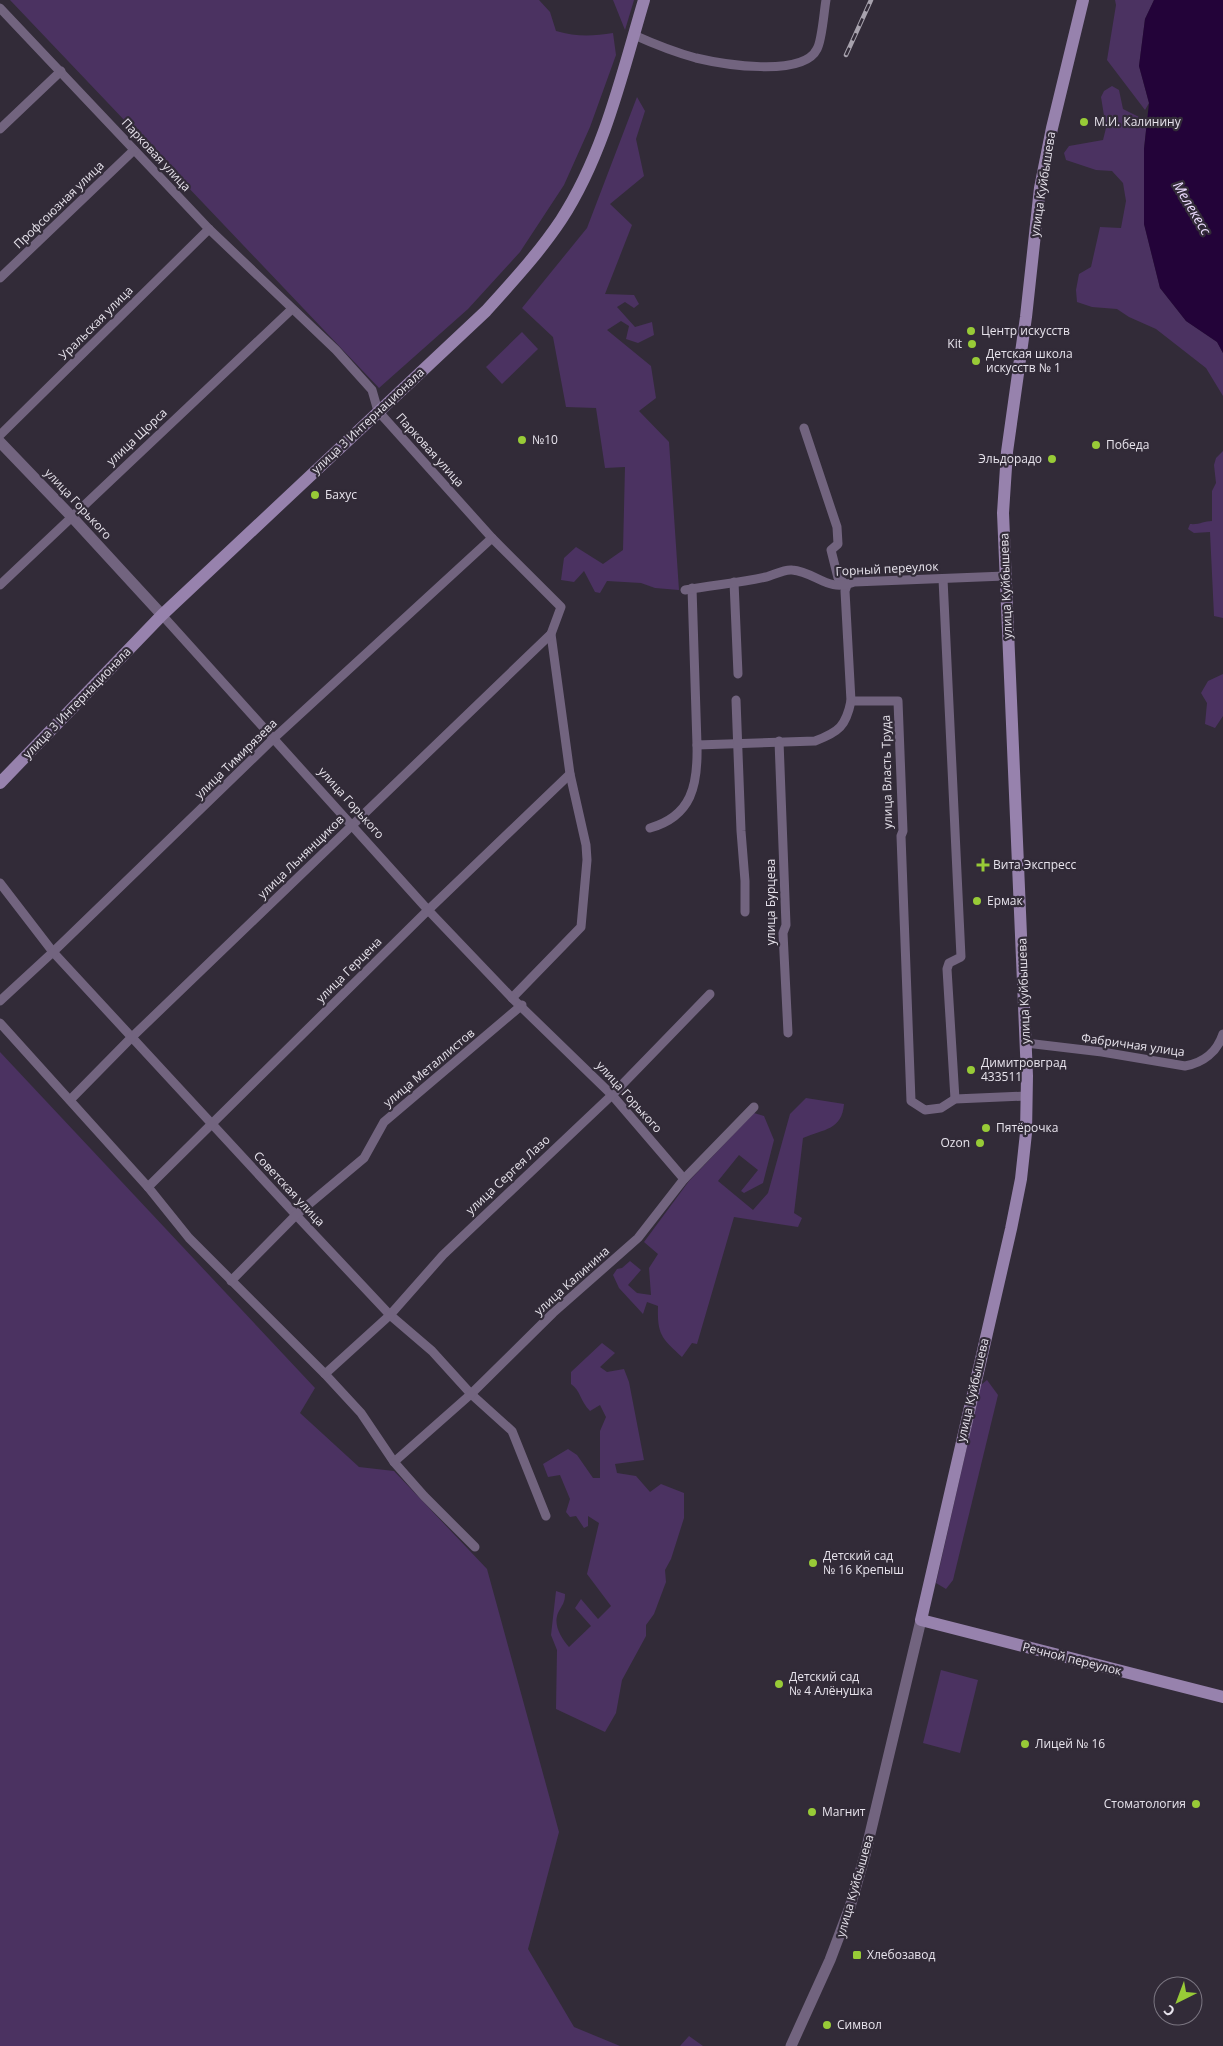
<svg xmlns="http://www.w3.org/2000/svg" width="1223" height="2046" font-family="'Open Sans',sans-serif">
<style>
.green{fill:#4b3261}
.water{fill:#230339}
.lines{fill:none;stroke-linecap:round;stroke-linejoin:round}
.minor{stroke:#72647f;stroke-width:9}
.tertiary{stroke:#72647f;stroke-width:11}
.secondary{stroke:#9782ad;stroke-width:12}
.rail-casing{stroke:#a7a2ad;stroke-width:4.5}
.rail{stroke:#322b38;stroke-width:2.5;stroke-dasharray:8;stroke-linecap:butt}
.poi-dot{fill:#98cb37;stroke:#322b38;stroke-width:2}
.labels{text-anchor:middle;stroke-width:4.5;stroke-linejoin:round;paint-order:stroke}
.poi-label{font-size:12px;fill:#e7e3ec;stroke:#322b38;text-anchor:start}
.street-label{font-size:12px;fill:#e7e3ec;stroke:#322b38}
.water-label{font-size:14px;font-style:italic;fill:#ecdbfe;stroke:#322b38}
</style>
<rect width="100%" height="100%" fill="#322b38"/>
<!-- green -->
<g class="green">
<path d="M10,0H539L550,12L556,31C577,37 593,36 613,33L616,55L590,127L564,185L520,252L468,309L379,388Z"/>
<polygon points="614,0 634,0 625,30 613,0"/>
<polygon points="1115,0 1154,0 1145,19 1139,66 1149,103 1145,110 1107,60 1116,5"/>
<polygon points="1112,86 1119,90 1123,109 1147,121 1144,149 1144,224 1160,288 1186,321 1217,342 1223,353 1223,396 1206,368 1156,329 1129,317 1117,309 1092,307 1077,302 1076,290 1079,274 1091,267 1100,227 1121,228 1126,201 1123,183 1112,171 1096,170 1066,160 1064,153 1069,146 1103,140 1106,128 1101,97 1104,91"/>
<polygon points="637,97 645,111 636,139 644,176 610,204 632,225 605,294 634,295 639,304 634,308 625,302 617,307 635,327 652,322 654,335 638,343 626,339 629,326 621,321 607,330 651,366 656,398 639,411 669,442 679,590 655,588 641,583 607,581 600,593 595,592 584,571 574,582 561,580 564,558 576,547 603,564 623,550 625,467 605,468 596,408 566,407 553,337 522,308 587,228"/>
<polygon points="522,332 538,349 502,384 486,367"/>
<path d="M1223,451V618L1214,616L1210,532L1194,533L1188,529L1190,524C1199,525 1204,521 1212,521V491L1216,483L1214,465L1216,458Z"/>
<polygon points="1223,674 1223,716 1215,728 1205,724 1207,703 1201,693 1208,681"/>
<polygon points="0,1052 315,1388 300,1413 359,1467 394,1471 487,1569 559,1832 528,1949 574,2027 620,2046 0,2046"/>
<path d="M806,1098L844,1104C842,1130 824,1129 803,1138L794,1213L802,1218L798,1227L734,1217L697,1344L692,1343L682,1357C662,1338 657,1335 658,1306L647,1302L643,1314L619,1288L613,1275L617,1269L622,1268L630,1261L641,1270L628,1285L637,1293L651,1295L649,1268L658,1254L644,1242L689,1181L754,1113L764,1116L774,1140L763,1183L744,1193L741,1191L758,1170L739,1155L718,1181L753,1210L768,1193L790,1114Z"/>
<path d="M602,1343L615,1353L600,1367L607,1372L624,1369L629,1382L644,1460L615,1464L617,1473L636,1476L650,1492L661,1484L684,1493V1518L671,1559L665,1570L666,1582L654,1614L646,1625V1636L622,1680L616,1713L605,1732L556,1709L557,1650L551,1635L556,1591L565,1594C565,1603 562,1605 558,1613C553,1625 561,1638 569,1647L591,1626L575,1608L581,1599L598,1619L611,1606L587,1574L599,1523L588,1516V1526L584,1528L576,1516L570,1517L566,1512L570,1499L560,1475L548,1477L543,1464L568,1449L577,1455L593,1478H600V1431L606,1417L600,1405L590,1411C580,1401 581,1391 571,1384V1372Z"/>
<polygon points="987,1380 998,1395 953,1580 946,1589 936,1583 981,1385"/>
<polygon points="941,1670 978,1680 960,1753 923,1743"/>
<polygon points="689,2036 703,2046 680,2046"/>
</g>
<!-- water -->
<polygon class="water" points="1154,0 1223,0 1223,353 1217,342 1186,321 1160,288 1144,224 1144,149 1149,103 1139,66 1145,19"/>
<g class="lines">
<!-- minor -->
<g class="minor">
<polyline points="0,8 209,229 336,350 372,390 378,411 492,538 561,607 551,634 570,774 586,845 587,860 581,927 512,998"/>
<path d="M634,35C654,44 674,52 696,58C721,64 803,78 817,49C822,41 824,11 826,0"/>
<polyline points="0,129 61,71"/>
<polyline points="0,278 134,150"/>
<polyline points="804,428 837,527 838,544 831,550 838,578 847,585 845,591 851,701 898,701 903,831 901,836 911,1101 925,1110 941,1108 955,1099 1026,1096"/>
<polyline points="0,435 209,229"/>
<polyline points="943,579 961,957 949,963 947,969 955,1099"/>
<polyline points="734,582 738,674"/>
<polyline points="0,585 292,309"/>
<path d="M692,588L697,745L815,741C839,732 846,726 851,701"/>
<path d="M685,590C712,585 740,583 766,577C774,575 784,569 792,570C816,572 828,593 854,582L1005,576"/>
<polyline points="162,615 428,910 512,998 612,1095 684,1179"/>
<polyline points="736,700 741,831 745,881 745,912"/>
<polyline points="779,741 786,925 783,933 788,1033"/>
<path d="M650,828C692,816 698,785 697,745"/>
<polyline points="0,883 53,952 296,1215 390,1315 432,1351 471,1394 512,1431 546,1516"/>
<polyline points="0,1001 53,952 273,739 492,538"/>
<polyline points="0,1023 148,1187 189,1238 325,1374 361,1413 394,1462 424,1496 475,1547"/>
<path d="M1026,1043L1102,1052L1185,1066C1203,1063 1217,1052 1223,1034"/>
<polyline points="70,1100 131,1038 551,634"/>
<polyline points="148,1187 423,915 570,774"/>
<polyline points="231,1281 296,1215 364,1158 384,1122 522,1005"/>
<polyline points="325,1374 390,1315 443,1255 612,1095 710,994"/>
<polyline points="394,1462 471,1394 553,1313 638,1238 684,1179 754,1107"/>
</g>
<!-- tertiary -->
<g class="tertiary">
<polyline points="0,442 71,516 162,615"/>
<polyline points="791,2046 830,1960 850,1907 865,1855 921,1620"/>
</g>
<!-- secondary -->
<g class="secondary">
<polyline points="1083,0 1052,128 1040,188 1026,317 1007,452 1003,513 1027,1076 1026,1133 1021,1179 1011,1229 921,1620 1223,1697"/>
<path d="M0,783L162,615L486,311C513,281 539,253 561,220C604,154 622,74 644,0"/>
</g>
<!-- rail casing -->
<g class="rail-casing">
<polyline id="rail" points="846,55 871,0"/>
</g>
<!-- rail -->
<use href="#rail" class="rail"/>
</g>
<!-- markers -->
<g class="poi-dot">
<circle cx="1084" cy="122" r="5"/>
<circle cx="971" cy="331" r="5"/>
<circle cx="972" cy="344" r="5"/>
<circle cx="976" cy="361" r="5"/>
<circle cx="522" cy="440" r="5"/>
<circle cx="1096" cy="445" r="5"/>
<circle cx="1052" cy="459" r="5"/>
<circle cx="315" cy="495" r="5"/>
<path d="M980.5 857.5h5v5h5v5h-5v5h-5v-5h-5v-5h5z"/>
<circle cx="977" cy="901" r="5"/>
<circle cx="971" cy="1070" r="5"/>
<circle cx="986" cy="1128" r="5"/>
<circle cx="980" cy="1143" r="5"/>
<circle cx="813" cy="1563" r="5"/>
<circle cx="779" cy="1684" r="5"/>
<circle cx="1025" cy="1744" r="5"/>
<circle cx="1196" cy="1804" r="5"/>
<circle cx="812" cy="1812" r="5"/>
<rect x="852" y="1950" width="10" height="10" rx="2.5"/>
<circle cx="827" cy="2025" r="5"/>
</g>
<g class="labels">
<!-- poi labels -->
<g class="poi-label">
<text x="1094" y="126">М.И. Калинину</text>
<text x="981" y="335">Центр искусств</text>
<text x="962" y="348" text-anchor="end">Kit</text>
<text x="986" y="358">Детская школа<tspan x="986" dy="14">искусств № 1</tspan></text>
<text x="532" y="444">№10</text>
<text x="1106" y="449">Победа</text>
<text x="1042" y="463" text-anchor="end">Эльдорадо</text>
<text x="325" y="499">Бахус</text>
<text x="993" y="869">Вита Экспресс</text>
<text x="987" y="905">Ермак</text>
<text x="981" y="1067">Димитровград<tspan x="981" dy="14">433511</tspan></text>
<text x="996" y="1132">Пятёрочка</text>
<text x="970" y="1147" text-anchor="end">Ozon</text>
<text x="823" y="1560">Детский сад<tspan x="823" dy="14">№ 16 Крепыш</tspan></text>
<text x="789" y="1681">Детский сад<tspan x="789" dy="14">№ 4 Алёнушка</tspan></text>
<text x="1035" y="1748">Лицей № 16</text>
<text x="1186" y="1808" text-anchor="end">Стоматология</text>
<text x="822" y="1816">Магнит</text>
<text x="867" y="1959">Хлебозавод</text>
<text x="837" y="2029">Символ</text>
</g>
<!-- street labels -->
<g class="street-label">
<text transform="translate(156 155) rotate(47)" y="4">Парковая улица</text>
<text transform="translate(1043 184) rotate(-81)" y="4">улица Куйбышева</text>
<text transform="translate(59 205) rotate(-44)" y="4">Профсоюзная улица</text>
<text transform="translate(96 323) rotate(-45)" y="4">Уральская улица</text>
<text transform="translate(368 421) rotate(-43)" y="4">улица 3 Интернационала</text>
<text transform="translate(137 437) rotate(-43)" y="4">улица Щорса</text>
<text transform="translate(430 450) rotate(48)" y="4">Парковая улица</text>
<text transform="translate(78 504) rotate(47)" y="4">улица Горького</text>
<text transform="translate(887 569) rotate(-3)" y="4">Горный переулок</text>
<text transform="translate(1006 586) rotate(-92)" y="4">улица Куйбышева</text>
<text transform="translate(77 703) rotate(-46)" y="4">улица 3 Интернационала</text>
<text transform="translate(236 759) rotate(-44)" y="4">улица Тимирязева</text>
<text transform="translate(887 772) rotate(-91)" y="4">улица Власть Труда</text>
<text transform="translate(351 803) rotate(48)" y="4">улица Горького</text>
<text transform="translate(301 857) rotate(-44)" y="4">улица Льнянщиков</text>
<text transform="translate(771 902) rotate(-90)" y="4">улица Бурцева</text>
<text transform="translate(349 970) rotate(-45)" y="4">улица Герцена</text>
<text transform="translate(1024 991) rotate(-92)" y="4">улица Куйбышева</text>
<text transform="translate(1133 1045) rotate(8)" y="4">Фабричная улица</text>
<text transform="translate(429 1068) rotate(-40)" y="4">улица Металлистов</text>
<text transform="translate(629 1097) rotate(48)" y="4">улица Горького</text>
<text transform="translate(508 1175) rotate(-43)" y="4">улица Сергея Лазо</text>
<text transform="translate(289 1189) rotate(47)" y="4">Советская улица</text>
<text transform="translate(572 1281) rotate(-42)" y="4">улица Калинина</text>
<text transform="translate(973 1390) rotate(-77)" y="4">улица Куйбышева</text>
<text transform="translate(1072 1659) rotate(14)" y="4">Речной переулок</text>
<text transform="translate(855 1886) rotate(-74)" y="4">улица Куйбышева</text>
</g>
<!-- water labels -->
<g class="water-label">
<text transform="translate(1192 208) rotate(59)" y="5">Мелекесс</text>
</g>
</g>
<!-- north arrow -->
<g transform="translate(1178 2001) rotate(222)"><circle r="24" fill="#322b38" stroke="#7a7580"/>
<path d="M0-4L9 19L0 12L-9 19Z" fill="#98cb37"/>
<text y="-8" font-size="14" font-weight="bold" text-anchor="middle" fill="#e7e3ec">С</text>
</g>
</svg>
